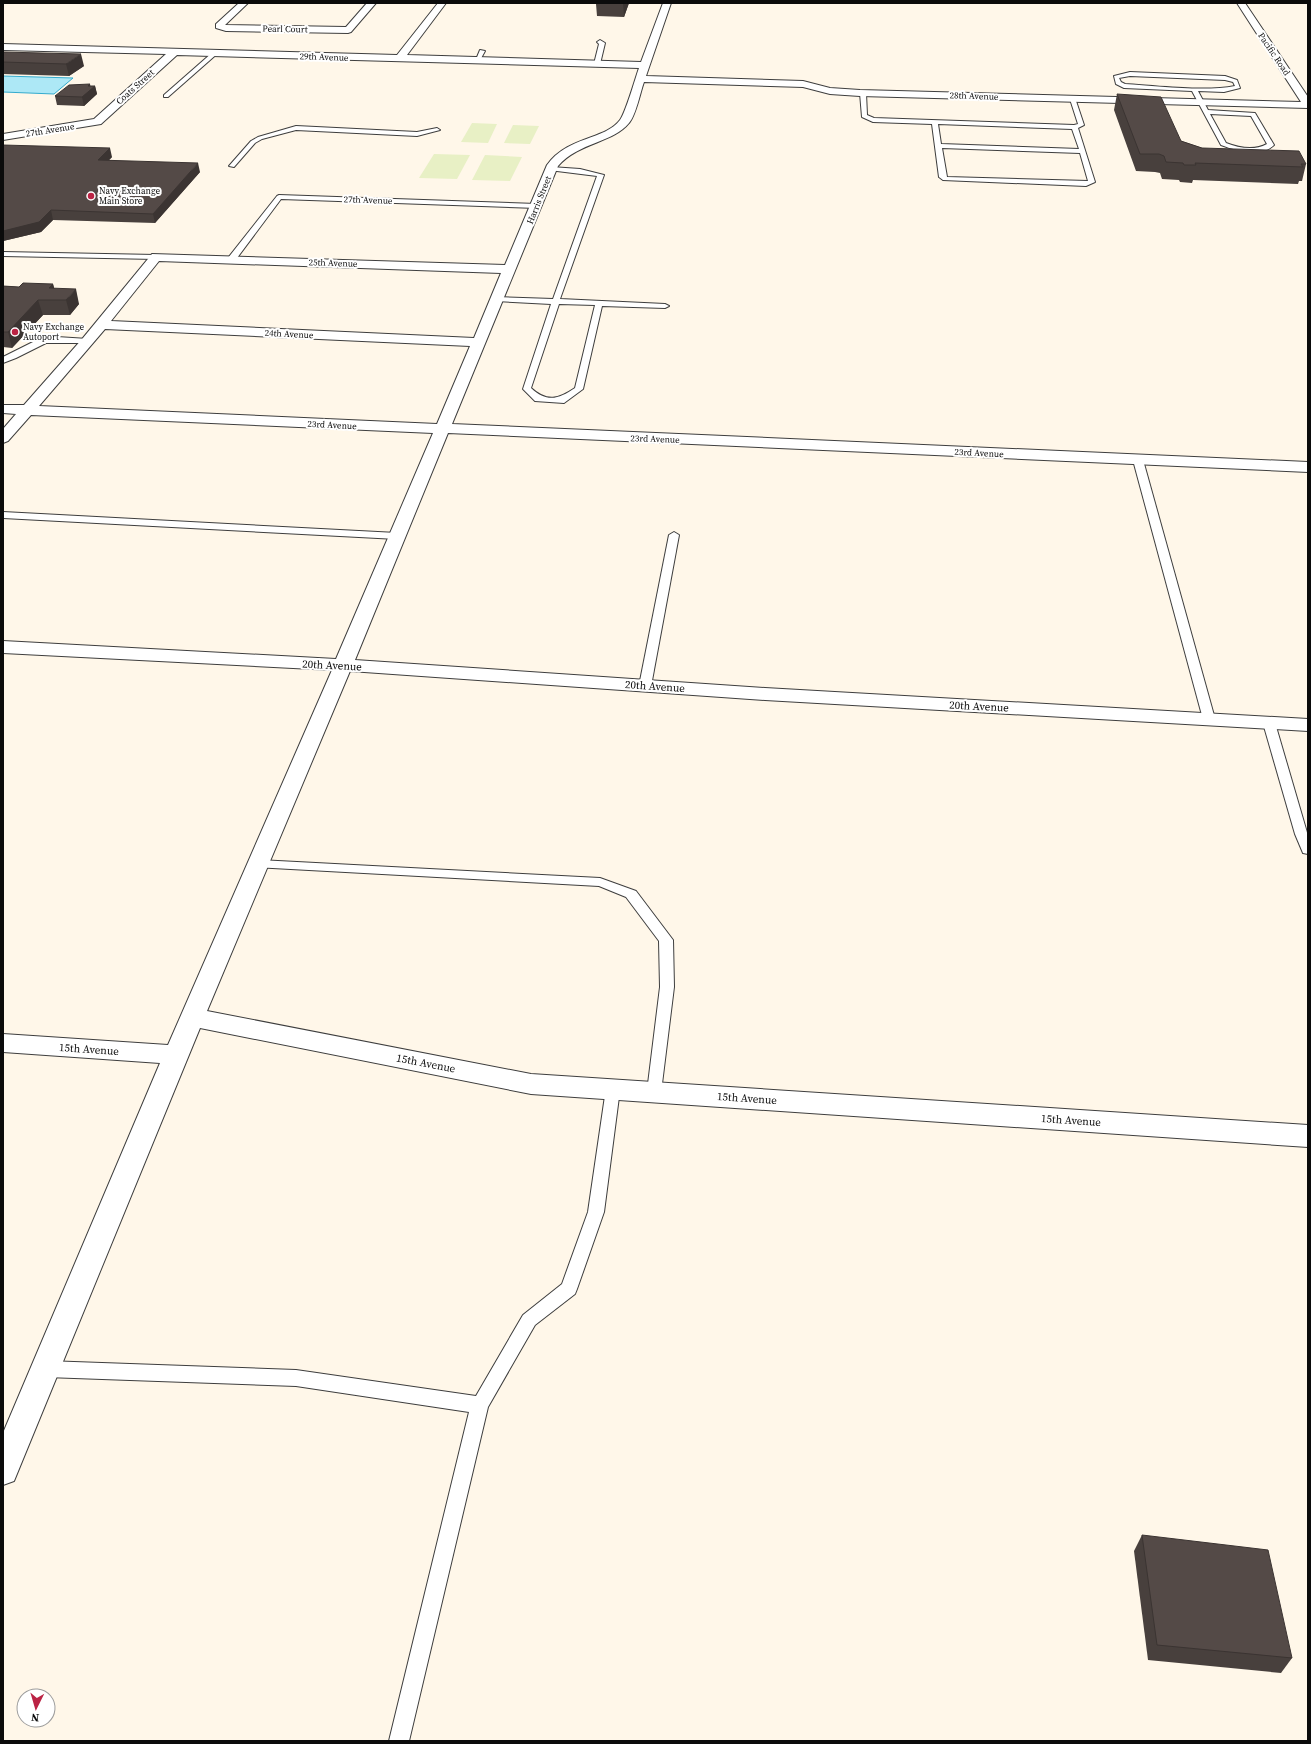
<svg xmlns="http://www.w3.org/2000/svg" width="1311" height="1744" font-family="'Source Serif 4',serif">
<style>
.pitch{fill:#e8f0c5}
.water{fill:#ade8f6;stroke:#34abce}
.lines{fill:none;stroke-linecap:round;stroke-linejoin:round}
.service-casing{stroke:#3e3e3e;stroke-width:2}
.minor-casing{stroke:#3e3e3e;stroke-width:2}
.service{fill:#fff;fill-rule:evenodd}
.minor{fill:#fff;fill-rule:evenodd}
.wall{fill:#48403d}
.shaded-wall{fill:#3b3432}
.building{fill:#544a47;stroke:#3b3432}
.poi-dot{fill:#bb2344;stroke:#fff;stroke-width:1.5}
.labels{text-anchor:middle;stroke-width:4;stroke-linejoin:round;paint-order:stroke}
.far-street-label{font-size:9px;fill:#0b0b0b;stroke:#fff}
.far-poi-label{font-size:9px;fill:#0b0b0b;stroke:#fff;text-anchor:start}
.street-label{font-size:11px;fill:#0b0b0b;stroke:#fff}
</style>
<rect width="100%" height="100%" fill="#fff7e9"/>
<!-- pitch -->
<g class="pitch">
<polygon points="472,123 497,124 488,143 461,142"/>
<polygon points="513,125 539,126 530,144 504,143"/>
<polygon points="434,154 470,155 457,179 419,178"/>
<polygon points="485,155 522,157 510,181 472,180"/>
</g>
<!-- water -->
<polygon class="water" points="3,76 73,78 54,94 3,92"/>
<g class="lines">
<!-- service casing -->
<g class="service-casing">
<g id="service">
<polygon points="600,40 605,43 600,64 597,66 594,64 599,44 597,42"/>
<polygon points="480,50 485,51 479,62 475,62"/>
<polygon points="213,52 218,53 168,97 164,97 164,95"/>
<path d="M1130,72L1225,76L1237,80L1240,88L1224,92L1198,91L1208,110L1255,113L1274,145C1260,158 1237,151 1221,145L1192,91L1124,88L1116,84L1114,76ZM1130,76L1225,80L1233,82L1235,86C1205,92 1156,86 1125,84L1121,82L1119,78ZM1210,114L1251,116L1267,144C1254,151 1239,148 1226,143Z"/>
<path d="M863,91L866,93L867,115L874,118L1074,125L1078,124L1070,99L1075,98L1084,125L1078,128L1095,182L1086,186L943,180L939,177L932,124L873,122L862,117L860,93ZM938,124L1072,129L1079,149L941,144ZM942,148L1080,153L1088,181L947,177Z"/>
<polygon points="296,126 417,132 437,128 440,130 417,136 296,130 262,139 255,143 234,167 229,166 251,141 258,137"/>
<path d="M551,167L580,169L604,175L560,299L665,304L669,306L665,308L602,306L583,389L564,403L535,401L523,389L551,304L496,301L492,299L496,297L553,299L597,176L549,170V168ZM559,304L595,305L575,388C559,399 547,403 531,388Z"/>
<polygon points="279,195 537,204 540,206 537,208 281,199 234,262 228,262 228,258 277,196"/>
<polygon points="3,252 156,255 160,257 156,259 3,256"/>
<polygon points="57,337 88,339 92,341 88,343 46,343 16,358 3,363 3,357 37,340"/>
<polygon points="1138,457 1143,460 1215,719 1213,722 1209,723 1203,719 1133,460"/>
<polygon points="3,512 397,533 402,536 397,539 3,518"/>
<polygon points="674,532 679,535 651,686 645,689 639,686 669,535"/>
<polygon points="1269,719 1275,723 1308,836 1308,854 1303,853 1295,834 1263,723"/>
<polygon points="259,860 600,878 636,891 673,940 674,987 661,1092 659,1096 654,1098 649,1096 647,1092 660,987 659,941 626,897 599,886 254,867 253,864 254,861"/>
<polygon points="613,1083 618,1085 620,1089 604,1212 577,1289 575,1294 535,1325 488,1407 409,1741 389,1741 469,1412 296,1386 46,1377 40,1375 37,1369 40,1363 46,1361 296,1370 476,1396 523,1315 562,1284 588,1212 606,1089 608,1085"/>
</g>
</g>
<!-- minor casing -->
<g class="minor-casing">
<g id="minor">
<polygon points="239,3 248,3 225,25 346,27 367,3 376,3 351,32 348,33 226,31 216,28 216,24"/>
<path d="M438,3H446L407,55L641,62L663,3H671L646,76L803,81L830,88L860,90L1301,102L1237,3H1245L1308,97V108L860,96L830,94L803,87L644,82C640,93 636,115 629,123C613,143 579,142 558,166L452,424L1308,462V472L448,433L355,660L765,688L1308,719V731L765,700L350,671L207,1011L531,1074L1308,1125V1147L531,1094L200,1028L14,1481L3,1485V1433L160,1063L3,1052V1034L168,1045L332,670L3,653V641L336,659L433,433L31,415L8,441L3,443V429L16,414L3,413V405H24L83,338L152,254L505,265L547,165C568,136 605,140 620,120C626,112 635,79 639,68L177,55L101,124L3,140V134L94,119L166,54L3,50V44L397,55ZM159,261L501,273L474,338L111,321ZM105,329L470,346L437,424L39,406Z"/>
</g>
</g>
<!-- service -->
<use href="#service" class="service"/>
<!-- minor -->
<use href="#minor" class="minor"/>
</g>
<!-- wall -->
<g class="wall">
<polygon points="588,3 629,3 624,17 597,16 596,4"/>
<polygon points="3,52 84,66 69,76 3,74"/>
<polygon points="90,84 90,86 95,86 97,94 84,106 57,105 55,96"/>
<polygon points="1117,94 1181,141 1202,148 1306,164 1302,181 1299,181 1298,184 1193,180 1192,183 1180,182 1179,180 1162,179 1160,173 1155,172 1136,171 1114,110"/>
<polygon points="3,145 112,157 109,160 200,172 155,223 53,220 41,232 3,241"/>
<polygon points="53,284 54,288 79,304 70,315 43,315 12,348 3,347 3,286 19,287"/>
<polygon points="1142,1535 1292,1658 1281,1673 1148,1660 1134,1551"/>
</g>
<!-- shaded-wall -->
<g class="shaded-wall">
<polygon points="623,3 629,3 624,17"/>
<polygon points="81,54 84,66 69,76 66,64"/>
<polygon points="90,84 91,89 95,86 97,94 84,106 82,97 88,86"/>
<polygon points="110,148 112,157 100,169 98,160"/>
<polygon points="198,163 200,172 155,223 153,214"/>
<polygon points="51,210 53,220 41,232 3,241 3,231"/>
<polygon points="53,284 57,299 49,288"/>
<polygon points="76,289 79,304 70,315 66,300"/>
<polygon points="38,300 43,315 12,348 8,332"/>
</g>
<!-- building -->
<g class="building">
<polygon points="3,52 81,54 66,64 3,62"/>
<polygon points="90,84 88,86 95,86 82,97 55,96 69,85"/>
<polygon points="1117,94 1161,97 1181,141 1202,148 1299,151 1306,164 1301,164 1303,167 1195,163 1196,165 1184,165 1183,163 1166,162 1164,156 1159,154 1140,154"/>
<polygon points="3,145 110,148 98,160 198,163 153,214 51,210 39,222 3,231"/>
<polygon points="23,283 53,284 49,288 76,289 66,300 38,300 8,332 3,332 3,286 19,287"/>
<polygon points="1142,1535 1268,1550 1292,1658 1157,1645"/>
</g>
<!-- markers -->
<g class="poi-dot">
<circle cx="91" cy="196" r="4"/>
<circle cx="15" cy="332" r="4"/>
</g>
<g class="labels">
<!-- far-street labels -->
<g class="far-street-label">
<text transform="translate(285 29) rotate(1)" y="3">Pearl Court</text>
<text transform="translate(1274 54) rotate(56)" y="3">Pacific Road</text>
<text transform="translate(324 57) rotate(2)" y="3">29th Avenue</text>
<text transform="translate(135 87) rotate(-42)" y="3">Coats Street</text>
<text transform="translate(974 96) rotate(2)" y="3">28th Avenue</text>
<text transform="translate(50 130) rotate(-9)" y="3">27th Avenue</text>
<text transform="translate(368 200) rotate(2)" y="3">27th Avenue</text>
<text transform="translate(539 200) rotate(-68)" y="3">Harris Street</text>
<text transform="translate(333 263) rotate(2)" y="3">25th Avenue</text>
<text transform="translate(289 334) rotate(3)" y="3">24th Avenue</text>
<text transform="translate(332 425) rotate(3)" y="3">23rd Avenue</text>
<text transform="translate(655 439) rotate(2)" y="3">23rd Avenue</text>
<text transform="translate(979 453) rotate(3)" y="3">23rd Avenue</text>
</g>
<!-- far-poi labels -->
<g class="far-poi-label">
<text x="99" y="194">Navy Exchange<tspan x="99" dy="10">Main Store</tspan></text>
<text x="23" y="330">Navy Exchange<tspan x="23" dy="10">Autoport</tspan></text>
</g>
<!-- street labels -->
<g class="street-label">
<text transform="translate(332 665) rotate(3)" y="4">20th Avenue</text>
<text transform="translate(655 686) rotate(4)" y="4">20th Avenue</text>
<text transform="translate(979 706) rotate(3)" y="4">20th Avenue</text>
<text transform="translate(89 1049) rotate(4)" y="4">15th Avenue</text>
<text transform="translate(426 1063) rotate(11)" y="4">15th Avenue</text>
<text transform="translate(747 1098) rotate(4)" y="4">15th Avenue</text>
<text transform="translate(1071 1120) rotate(4)" y="4">15th Avenue</text>
</g>
</g>
<!-- border -->
<rect width="1311" height="1744" fill="none" stroke="#0b0b0b" stroke-width="8"/>
<!-- north arrow -->
<g transform="translate(36 1708) rotate(185)"><circle r="19" fill="#ffffff" stroke="#9d9d9d"/>
<path d="M0-3L7 15L0 10L-7 15Z" fill="#bb2344"/>
<text y="-6" font-size="11" font-weight="bold" text-anchor="middle" fill="#0b0b0b">N</text>
</g>
</svg>
